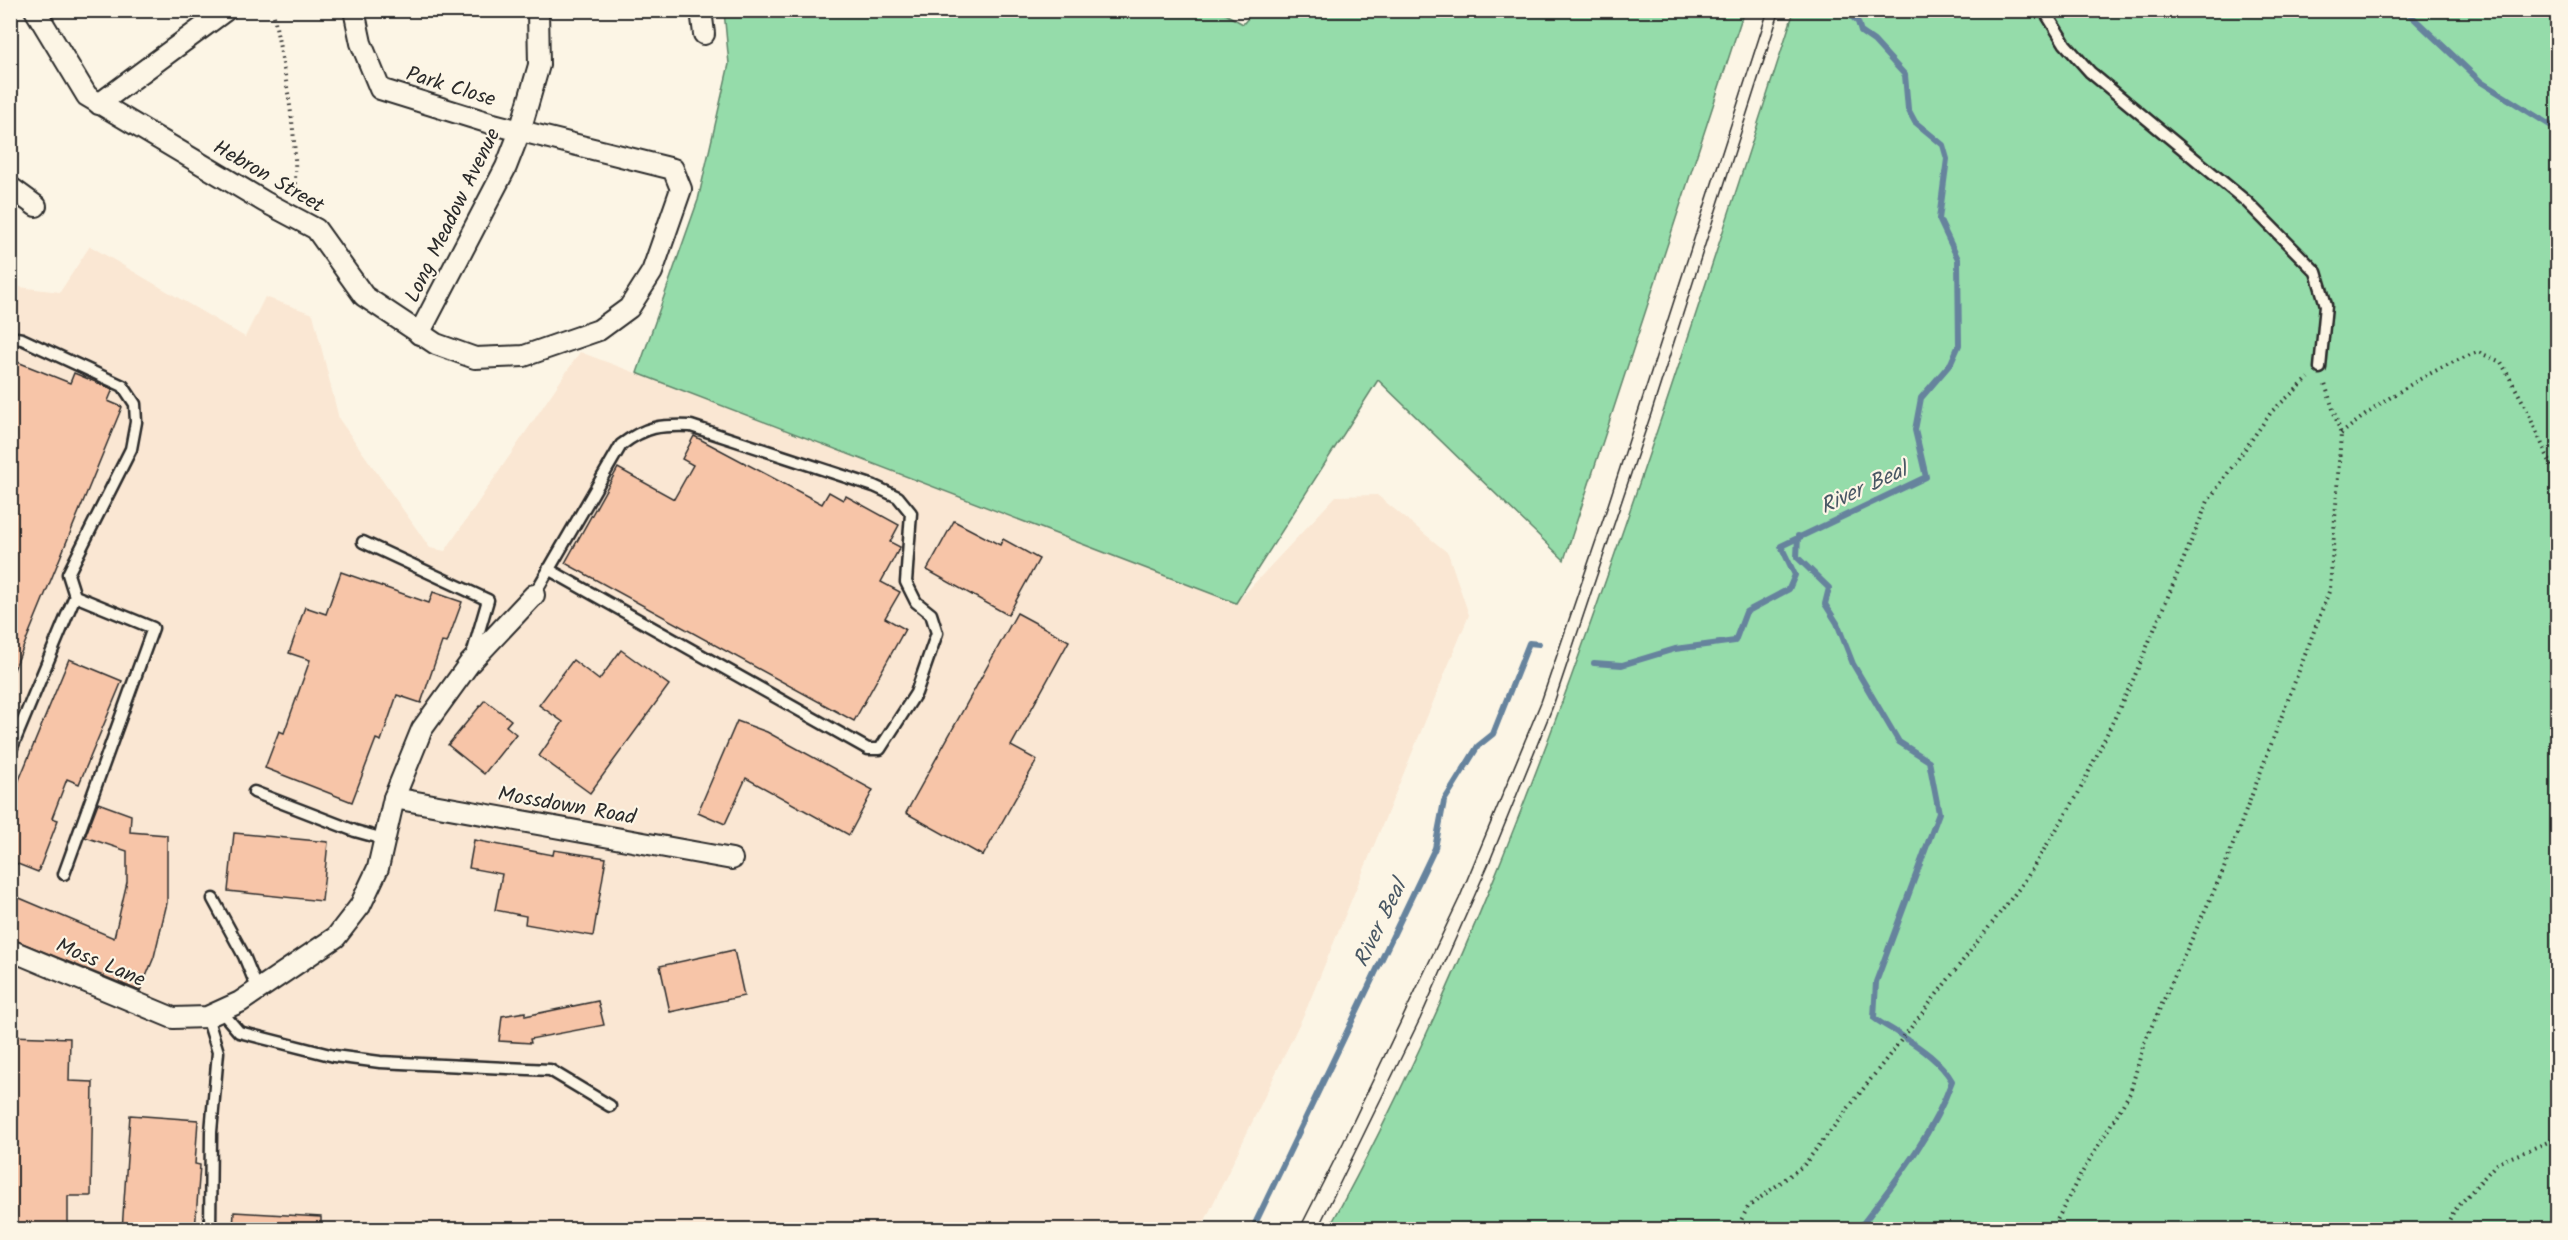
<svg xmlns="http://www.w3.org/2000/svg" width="2568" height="1240" font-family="Kalam,sans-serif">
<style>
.built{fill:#fae7d3}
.green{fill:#95dcaa;stroke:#60846a;stroke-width:1.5}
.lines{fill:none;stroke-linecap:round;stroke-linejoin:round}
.stream{stroke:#66839d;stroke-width:6}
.building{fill:#f7c5a8;stroke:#2b2b2b;stroke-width:1.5}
.lane-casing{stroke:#2b2b2b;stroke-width:15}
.street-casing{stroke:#2b2b2b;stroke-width:24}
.path{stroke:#2b2b2b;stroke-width:4;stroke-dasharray:1.5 4.5;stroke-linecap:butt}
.lane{stroke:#fcf5e5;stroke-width:10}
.street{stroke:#fcf5e5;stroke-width:20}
.tram{stroke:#2b2b2b;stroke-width:1.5}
.labels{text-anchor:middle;stroke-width:4.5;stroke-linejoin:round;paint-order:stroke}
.street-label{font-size:21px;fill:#2b2b2b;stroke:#fcf5e5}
.water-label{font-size:22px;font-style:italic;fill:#485764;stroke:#fcf5e5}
</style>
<rect width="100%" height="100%" fill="#fcf5e5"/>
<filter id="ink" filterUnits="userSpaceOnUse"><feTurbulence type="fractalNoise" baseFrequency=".0167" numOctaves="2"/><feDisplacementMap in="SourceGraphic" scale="12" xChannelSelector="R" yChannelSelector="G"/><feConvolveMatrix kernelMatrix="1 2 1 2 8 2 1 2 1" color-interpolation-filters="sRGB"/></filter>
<g filter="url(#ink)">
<!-- built -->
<polygon class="built" points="90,246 245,337 265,297 313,314 339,419 430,548 445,551 580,352 1049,528 1236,603 1336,496 1377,495 1448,553 1469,615 1306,1010 1201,1229 11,1230 11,286 60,292"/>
<!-- green -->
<g class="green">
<polygon points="1218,10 1243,24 1255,10 1744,11 1564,560 1378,380 1236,603 637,373 698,200 729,64 724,11"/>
<path d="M1794,11H2557V1229L1328,1230C1454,1001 1546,756 1630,510C1687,344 1741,177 1794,11Z"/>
</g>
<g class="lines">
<!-- stream -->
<g class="stream">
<polyline points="2405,10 2481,82 2558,130"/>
<path d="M1798,536L1797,557L1829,588L1825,604L1837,623L1853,664L1899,742L1929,761L1939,813L1876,982L1874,1018C1883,1025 1893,1029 1902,1036C1921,1048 1941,1062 1952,1081C1932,1137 1894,1183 1858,1230"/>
<polyline points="1594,663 1622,665 1675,649 1735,641 1746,612 1789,589 1795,575 1781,546 1926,477 1915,430 1921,398 1951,363 1959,345 1958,259 1939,219 1947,159 1943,145 1915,122 1908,109 1905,75 1874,41 1861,32 1858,22 1844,10"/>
<polyline points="1252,1230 1435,848 1444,801 1478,746 1493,734 1529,643 1539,644"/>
</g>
</g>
<!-- building -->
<g class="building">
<polygon points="10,359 70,383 74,373 110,388 113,389 108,401 122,407 11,677"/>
<polygon points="694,436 822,504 829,492 843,500 846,496 899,525 890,542 900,547 881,582 900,592 885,618 905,629 854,721 565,563 618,468 674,499 693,465 682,459"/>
<polygon points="954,521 1000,545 1003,539 1039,559 1008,615 927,570"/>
<polygon points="341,572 429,603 433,592 462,602 447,643 442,642 421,703 397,695 381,741 376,739 352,802 265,768 279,731 284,733 310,660 289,653 305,607 326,614"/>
<polygon points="1017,613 1069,641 1011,746 1037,760 983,856 906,813"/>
<polygon points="621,650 669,685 590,793 539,756 563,722 539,705 573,660 599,680"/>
<polygon points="69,659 122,681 79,784 67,779 52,818 58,820 38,872 10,861 10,820 16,806 10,802"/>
<polygon points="485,700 511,720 506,726 516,734 484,774 448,745"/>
<polygon points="737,721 767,732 873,790 849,835 746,778 725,824 698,812"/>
<polygon points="98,803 131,815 130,832 167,835 167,903 154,957 140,991 10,938 10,894 114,938 127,882 127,851 85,837"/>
<polygon points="234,833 328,842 322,901 228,891"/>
<polygon points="474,840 553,855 554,850 606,858 593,936 525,924 526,916 495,910 502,874 469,868"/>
<polygon points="734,950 744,996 670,1012 660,966"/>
<polygon points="598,1001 604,1025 530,1039 531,1043 499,1041 502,1016 525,1012 525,1016"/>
<polygon points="10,1036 70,1038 69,1081 93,1082 91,1196 68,1196 68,1230 10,1230"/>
<polygon points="130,1115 198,1120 195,1164 200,1165 195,1230 122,1230"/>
<polygon points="234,1212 321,1217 321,1230 233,1230"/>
</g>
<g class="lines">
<!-- lane casing -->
<g class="lane-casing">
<g id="lane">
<polyline points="2044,10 2065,44 2090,72 2247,202 2316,272 2326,305 2320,368"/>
<polyline points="10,337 22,339 123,386 135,404 136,422 131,449 68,574 75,596 10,752"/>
<polyline points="363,542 488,600 472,655"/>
<path d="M534,595L621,445C646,426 660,425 691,426L874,486L898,497L911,513L906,582L916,602L931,614L937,633L916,693L880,749H868L548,569"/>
<polyline points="254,792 355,831 384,839"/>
<polyline points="64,874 153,628 75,596"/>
<polyline points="213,899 244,956 258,990"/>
<polyline points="221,1011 239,1032 334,1056 380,1062 550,1070 610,1106"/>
<polyline points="207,1017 218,1052 211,1132 210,1230"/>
</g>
</g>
<!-- street casing -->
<g class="street-casing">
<g id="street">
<polyline points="35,10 87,96 265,202 316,229 364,296 436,344 475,358 524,356 599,330 629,308 652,272 681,189 673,169 493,124 380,89 361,43 354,10"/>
<polyline points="701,10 704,34"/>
<polyline points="99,104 226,10"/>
<polyline points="10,187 36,206"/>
<polyline points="419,334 506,167 520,131 539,65 538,10"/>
<polyline points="394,798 732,859"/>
<polyline points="10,950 173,1018 207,1017 240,1002 336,937 360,906 378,868 394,798 422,729 469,664 534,595"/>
</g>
</g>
<!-- path -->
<g class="path">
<polyline points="268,10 281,10"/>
<path d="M273,10C283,68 300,137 294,196"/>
<path d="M2341,434C2381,401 2429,370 2478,352L2501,362L2524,404L2558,480"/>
<polyline points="1736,1230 1748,1207 1804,1165 2024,882 2077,796 2133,680 2208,501 2272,411 2309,378"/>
<polyline points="2052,1230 2077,1181 2130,1093 2144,1043 2223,871 2330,589 2341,434 2324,381"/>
<polyline points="2444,1230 2454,1211 2497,1163 2558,1138"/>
</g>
<!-- lane -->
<use href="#lane" class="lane"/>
<!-- street -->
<use href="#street" class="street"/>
<!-- tram -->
<g class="tram">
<polyline points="1299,1230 1343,1143 1459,899 1541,702 1608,505 1768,10"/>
<polyline points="1317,1230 1420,1019 1489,863 1553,706 1651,414 1780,10"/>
</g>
</g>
</g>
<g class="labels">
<!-- street labels -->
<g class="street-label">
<text transform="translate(451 86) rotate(17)" y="7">Park Close</text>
<text transform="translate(269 176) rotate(30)" y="7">Hebron Street</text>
<text transform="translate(452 215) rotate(-64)" y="7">Long Meadow Avenue</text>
<text transform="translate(567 805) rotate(10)" y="7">Mossdown Road</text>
<text transform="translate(101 962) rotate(23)" y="7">Moss Lane</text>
</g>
<!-- water labels -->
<g class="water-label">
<text transform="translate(1863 487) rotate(-25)" y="8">River Beal</text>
<text transform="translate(1379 923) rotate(-64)" y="8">River Beal</text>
</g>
</g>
<!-- margin -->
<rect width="2568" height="1240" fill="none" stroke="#fcf5e5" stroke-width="36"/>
<rect x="18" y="18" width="2532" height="1204" fill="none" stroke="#2b2b2b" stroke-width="2" filter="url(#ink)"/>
</svg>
